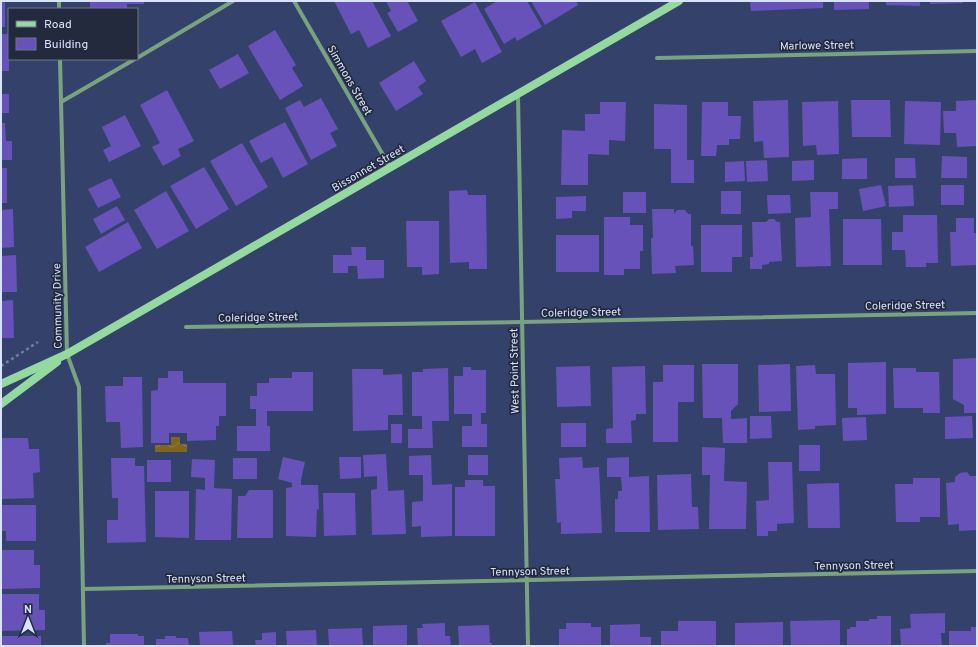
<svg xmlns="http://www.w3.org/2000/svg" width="978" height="647" font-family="Overpass,sans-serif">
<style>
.water{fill:url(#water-waves)}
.building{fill:#6652b8}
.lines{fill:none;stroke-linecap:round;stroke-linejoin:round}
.path{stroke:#717da1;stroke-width:2.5;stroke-dasharray:3 3;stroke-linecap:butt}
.street{stroke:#79a37f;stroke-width:4}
.secondary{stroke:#94d99f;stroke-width:8}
.labels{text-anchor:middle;stroke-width:3.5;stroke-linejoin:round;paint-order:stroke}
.street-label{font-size:11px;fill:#d9e3fd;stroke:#232a3d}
</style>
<defs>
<pattern id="water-waves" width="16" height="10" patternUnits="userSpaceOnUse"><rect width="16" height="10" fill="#7f661e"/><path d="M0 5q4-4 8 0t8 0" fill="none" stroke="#917c40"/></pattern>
</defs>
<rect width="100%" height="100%" fill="#34426b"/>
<!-- water -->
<polygon class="water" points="171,437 180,437 180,444 187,444 187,452 155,452 155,445 171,445"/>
<!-- building -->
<g class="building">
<rect x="1" y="1" width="4" height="26"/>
<polygon points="90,1 144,1 144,4 127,4 127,9 90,9"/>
<polygon points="334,1 372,1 391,36 368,48 359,30 351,34"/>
<polygon points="386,1 407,1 418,21 398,32 387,13 391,11"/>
<polygon points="497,1 527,1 542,27 517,41 515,37 504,44 484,9"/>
<polygon points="531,1 576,1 578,5 545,25"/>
<polygon points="750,1 823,1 823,8 751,11"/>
<polygon points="834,1 869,1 869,9 834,10"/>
<polygon points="886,1 920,1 920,6 886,5"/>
<polygon points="930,1 963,1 963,3 930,4"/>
<polygon points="475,2 502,52 482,63 475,49 461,57 441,21"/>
<polygon points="275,30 296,65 292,68 303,86 280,100 248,46"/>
<rect x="1" y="34" width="8" height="37"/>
<polygon points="238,54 249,73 220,89 209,70"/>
<polygon points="414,61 426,81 418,87 423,94 396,111 379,83"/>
<polygon points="167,90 194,141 178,149 181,156 163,166 152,147 160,143 140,105"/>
<rect x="1" y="94" width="8" height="19"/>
<polygon points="321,98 338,129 330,133 337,146 311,160 285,108 300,100 304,107"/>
<polygon points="788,100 789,157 764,158 763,141 754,142 753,101"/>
<polygon points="851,100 890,100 891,137 852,137"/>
<polygon points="977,100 977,146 957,147 956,133 944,133 943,111 956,111 956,101"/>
<polygon points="838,101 839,154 817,155 816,145 803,146 802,102"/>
<polygon points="905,101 941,102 940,145 904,144"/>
<polygon points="600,102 626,102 625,141 609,140 609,155 588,154 588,185 561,185 562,130 585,131 585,114 600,114"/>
<polygon points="702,102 728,102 728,116 741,116 740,139 729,139 729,145 717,145 716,156 701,156"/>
<polygon points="654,104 687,105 687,160 694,160 694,183 671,183 671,149 654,149"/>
<polygon points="125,115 141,146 109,162 103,150 111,146 102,127"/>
<polygon points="285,122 308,164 283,178 272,157 261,163 249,141"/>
<polygon points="1,123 5,123 6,141 12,141 12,160 1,160"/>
<polygon points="242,143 268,187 236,206 210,161"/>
<polygon points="942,156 967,157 967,178 941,178"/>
<polygon points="867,158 867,179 842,179 842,159"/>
<polygon points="895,158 915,158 916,178 895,178"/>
<polygon points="767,160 768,181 747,182 746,161"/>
<polygon points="814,160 814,180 792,181 792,161"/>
<polygon points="744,161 745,181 725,182 725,162"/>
<polygon points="204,167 229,209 196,229 170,186"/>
<rect x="1" y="168" width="6" height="35"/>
<polygon points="111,178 121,197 98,208 88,189"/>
<polygon points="881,185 886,206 863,211 859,189"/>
<polygon points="913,185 914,206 889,207 888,186"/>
<rect x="941" y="185" width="23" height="20"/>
<polygon points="467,190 468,195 486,195 487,269 469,269 469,262 450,263 449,191"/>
<polygon points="166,191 189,231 157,249 134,210"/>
<rect x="721" y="191" width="20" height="23"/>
<rect x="623" y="192" width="23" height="21"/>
<polygon points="810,192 838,192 838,209 829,209 831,266 796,267 795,218 811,217"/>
<polygon points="767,195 790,195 791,213 768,214"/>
<polygon points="586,196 586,211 572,211 572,218 556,219 556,197"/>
<polygon points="117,206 125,220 101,234 93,219"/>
<polygon points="13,209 14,247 1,248 1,210"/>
<polygon points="652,209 674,209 674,214 677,210 685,210 688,214 691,214 691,246 693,246 694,265 675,266 676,273 652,274 651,238 653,238"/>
<polygon points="903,215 937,215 938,263 926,263 926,267 906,267 905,250 892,250 892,232 903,232"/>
<polygon points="604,217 630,217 630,225 643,225 643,251 640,251 640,269 624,269 624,275 604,275"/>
<polygon points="956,218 974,218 974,233 977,233 977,265 951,266 950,232 956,232"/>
<polygon points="769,219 774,219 777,222 780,222 782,261 769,262 769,264 762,265 762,269 750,269 750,257 753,257 752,222 766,222"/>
<polygon points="843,219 881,219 882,265 843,265"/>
<polygon points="406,221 439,221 439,274 422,275 422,267 407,267"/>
<polygon points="128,222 142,248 99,272 85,247"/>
<polygon points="701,225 742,225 742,257 732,257 732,272 701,272"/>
<rect x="556" y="235" width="43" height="37"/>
<polygon points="351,247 366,247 366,260 384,260 384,278 358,279 357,266 348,266 348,273 333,273 333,255 352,255"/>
<polygon points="16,255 17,292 1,292 1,256"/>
<polygon points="13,300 14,338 1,338 1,301"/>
<polygon points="977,358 977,413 964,413 964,405 953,399 953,359"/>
<polygon points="886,362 886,414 857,415 857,408 848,408 848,363"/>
<polygon points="702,364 738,364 738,404 731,411 731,419 747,418 747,443 723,443 722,418 703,418"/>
<polygon points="790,364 791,411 759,412 758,365"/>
<polygon points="663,365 694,365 694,402 678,402 678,442 653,442 653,382 663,382"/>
<polygon points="815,365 816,374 835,374 836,425 815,426 815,429 798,430 796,366"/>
<polygon points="590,366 591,406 557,407 556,367"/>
<polygon points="645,366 646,414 636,414 636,420 631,421 632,443 606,443 606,429 613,428 612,367"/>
<polygon points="463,367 471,367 471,370 486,370 486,413 481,413 481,424 487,424 487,447 462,447 462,426 472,426 472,414 454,414 454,376 463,376"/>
<polygon points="448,368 449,421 432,421 433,448 408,448 408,429 422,429 422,416 412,416 412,372 423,372 423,369"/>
<polygon points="893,368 916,368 916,372 939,372 940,413 923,413 923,408 894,408"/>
<polygon points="352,369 383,369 383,375 402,374 403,415 388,415 388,430 353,431"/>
<polygon points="168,371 183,371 183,383 226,383 226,416 219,416 219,426 216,426 216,440 187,441 187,433 169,433 169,443 151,443 151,391 158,390 158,378 168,378"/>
<polygon points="292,372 313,372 313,411 267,411 267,426 270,426 270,451 237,451 237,426 256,426 256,409 250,409 250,396 257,396 257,383 269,383 269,378 292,378"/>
<polygon points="123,377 142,377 143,447 121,448 120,422 106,422 105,386 123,386"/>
<polygon points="750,416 771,416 772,438 750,439"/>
<polygon points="972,416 973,438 945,439 945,417"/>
<polygon points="866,417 867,440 843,441 842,418"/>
<rect x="561" y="423" width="25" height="24"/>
<rect x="391" y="424" width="11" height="19"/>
<polygon points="2,438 28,438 29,449 39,449 40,472 33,473 34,498 1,499 1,446 2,446"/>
<rect x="799" y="445" width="21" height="26"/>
<polygon points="702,447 725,448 724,481 747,482 746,529 709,529 710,475 702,475"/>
<polygon points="386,454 388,491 404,490 406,534 372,535 371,490 377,489 377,476 364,477 363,455"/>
<polygon points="431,455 432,485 452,484 452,536 421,537 421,526 412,527 412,502 423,501 423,475 409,475 409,456"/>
<rect x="468" y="455" width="20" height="20"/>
<polygon points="283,457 305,462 301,480 301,485 318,485 319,510 317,509 316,537 286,536 286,488 292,487 292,483 278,479"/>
<polygon points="339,457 361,457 361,478 340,479"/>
<polygon points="582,457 583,468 599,467 602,533 561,534 561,522 557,523 555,479 560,479 559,458"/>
<polygon points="629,457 629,477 649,476 650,532 615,532 615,499 618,499 618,491 622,491 621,477 607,477 607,458"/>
<polygon points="111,458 135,458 135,466 144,466 146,542 107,543 107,520 118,520 118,498 112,498"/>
<rect x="233" y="458" width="24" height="21"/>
<polygon points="192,459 215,460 214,488 232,489 231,540 195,540 196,489 205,490 205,478 191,477"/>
<rect x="147" y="460" width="24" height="22"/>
<polygon points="768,462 792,462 794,523 777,524 777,531 768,531 768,536 757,536 756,501 769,500"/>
<polygon points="967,472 970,476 977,476 977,530 959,531 959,524 948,525 946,483 955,482 955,477 960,473"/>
<polygon points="691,474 692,507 698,507 699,529 658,530 657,475"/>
<polygon points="913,478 940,478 940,517 920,517 920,522 896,522 895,484 913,484"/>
<polygon points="465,480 483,480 483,486 495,486 495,536 455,536 455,487 465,487"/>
<polygon points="839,483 840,528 808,528 807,484"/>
<polygon points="249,490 273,490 273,538 237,538 238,496 245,496"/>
<polygon points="155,491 189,491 189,538 155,537"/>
<polygon points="323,493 355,493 356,535 324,536"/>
<polygon points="1,505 36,505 36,541 6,541 6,531 1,531"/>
<polygon points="1,550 34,550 34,565 40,565 40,588 1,589"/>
<polygon points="1,594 39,594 39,610 45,610 45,630 1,631"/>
<polygon points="945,613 945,633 941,633 942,646 901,646 900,629 911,628 910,614"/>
<polygon points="877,616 891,616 891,646 847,646 847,629 850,629 850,627 856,627 856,621 869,621 869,619 877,619"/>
<polygon points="840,620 840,646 791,646 790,621"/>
<polygon points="678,621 716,621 716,646 661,646 661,631 678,631"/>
<polygon points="783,622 783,646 735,646 735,623"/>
<polygon points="445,623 445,636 450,636 451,646 418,646 417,628 423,628 422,624"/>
<polygon points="566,623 591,623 591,627 601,627 601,646 559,645 559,629 566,629"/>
<polygon points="640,624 640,637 651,637 651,646 610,646 610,625"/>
<polygon points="407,625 407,646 373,646 373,626"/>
<polygon points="489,625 490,643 492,643 492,646 459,646 458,626"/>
<polygon points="971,627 977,627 977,646 949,646 949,631 971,631"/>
<polygon points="362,628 363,646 329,646 328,629"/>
<polygon points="316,630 317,646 287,646 286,631"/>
<polygon points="232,631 233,646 200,646 199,632"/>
<polygon points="276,632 276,646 256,646 255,640 262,640 262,633"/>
<polygon points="110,634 138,634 138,636 144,636 144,646 106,646 106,643 110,643"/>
<rect x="1" y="636" width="40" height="10"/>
<polygon points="165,636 176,636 176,638 188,638 189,646 156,646 156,639 165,639"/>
</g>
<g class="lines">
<!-- path -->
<polyline class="path" points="1,366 38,342"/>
<!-- street -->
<g class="street">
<polyline points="59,1 59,9"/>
<polyline points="294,1 390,167"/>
<polyline points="137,58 233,1"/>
<polyline points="657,58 977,51"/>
<polyline points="60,59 67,354 79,387 84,646"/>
<polyline points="518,95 528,646"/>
<polyline points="61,102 135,59"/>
<polyline points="186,327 522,322 977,313"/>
<polyline points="83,589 977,571"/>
</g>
<!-- secondary -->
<g class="secondary">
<polyline points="1,384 67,354 679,1"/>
<polyline points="1,404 57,362"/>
</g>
</g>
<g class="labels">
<!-- street labels -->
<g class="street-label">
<text transform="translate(817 45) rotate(-1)" y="4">Marlowe Street</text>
<text transform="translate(350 80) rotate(60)" y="4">Simmons Street</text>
<text transform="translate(368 168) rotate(-30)" y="4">Bissonnet Street</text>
<text transform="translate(905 305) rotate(-1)" y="4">Coleridge Street</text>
<text transform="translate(57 306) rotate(-91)" y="4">Community Drive</text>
<text transform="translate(581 312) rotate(-1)" y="4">Coleridge Street</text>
<text transform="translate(258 317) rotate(-1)" y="4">Coleridge Street</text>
<text transform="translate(514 371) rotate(-91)" y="4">West Point Street</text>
<text transform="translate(854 565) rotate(-1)" y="4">Tennyson Street</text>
<text transform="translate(530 571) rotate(-1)" y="4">Tennyson Street</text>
<text transform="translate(206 578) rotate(-1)" y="4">Tennyson Street</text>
</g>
</g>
<!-- border -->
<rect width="978" height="647" fill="none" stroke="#d9e3fd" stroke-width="4"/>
<!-- legend -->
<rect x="8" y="8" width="130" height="52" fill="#232a3d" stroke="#6c748a"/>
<rect x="16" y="21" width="20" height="6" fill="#94d99f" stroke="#6c748a"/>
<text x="44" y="28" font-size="12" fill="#d9e3fd">Road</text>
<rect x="16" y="38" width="20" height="12" fill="#6652b8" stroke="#6c748a"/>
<text x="44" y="48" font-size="12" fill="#d9e3fd">Building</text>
<!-- north arrow -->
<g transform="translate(28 619)" stroke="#232a3d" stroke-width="3" paint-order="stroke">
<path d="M0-3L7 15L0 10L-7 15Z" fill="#d9e3fd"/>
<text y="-6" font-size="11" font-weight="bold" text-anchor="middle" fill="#d9e3fd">N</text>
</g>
</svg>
